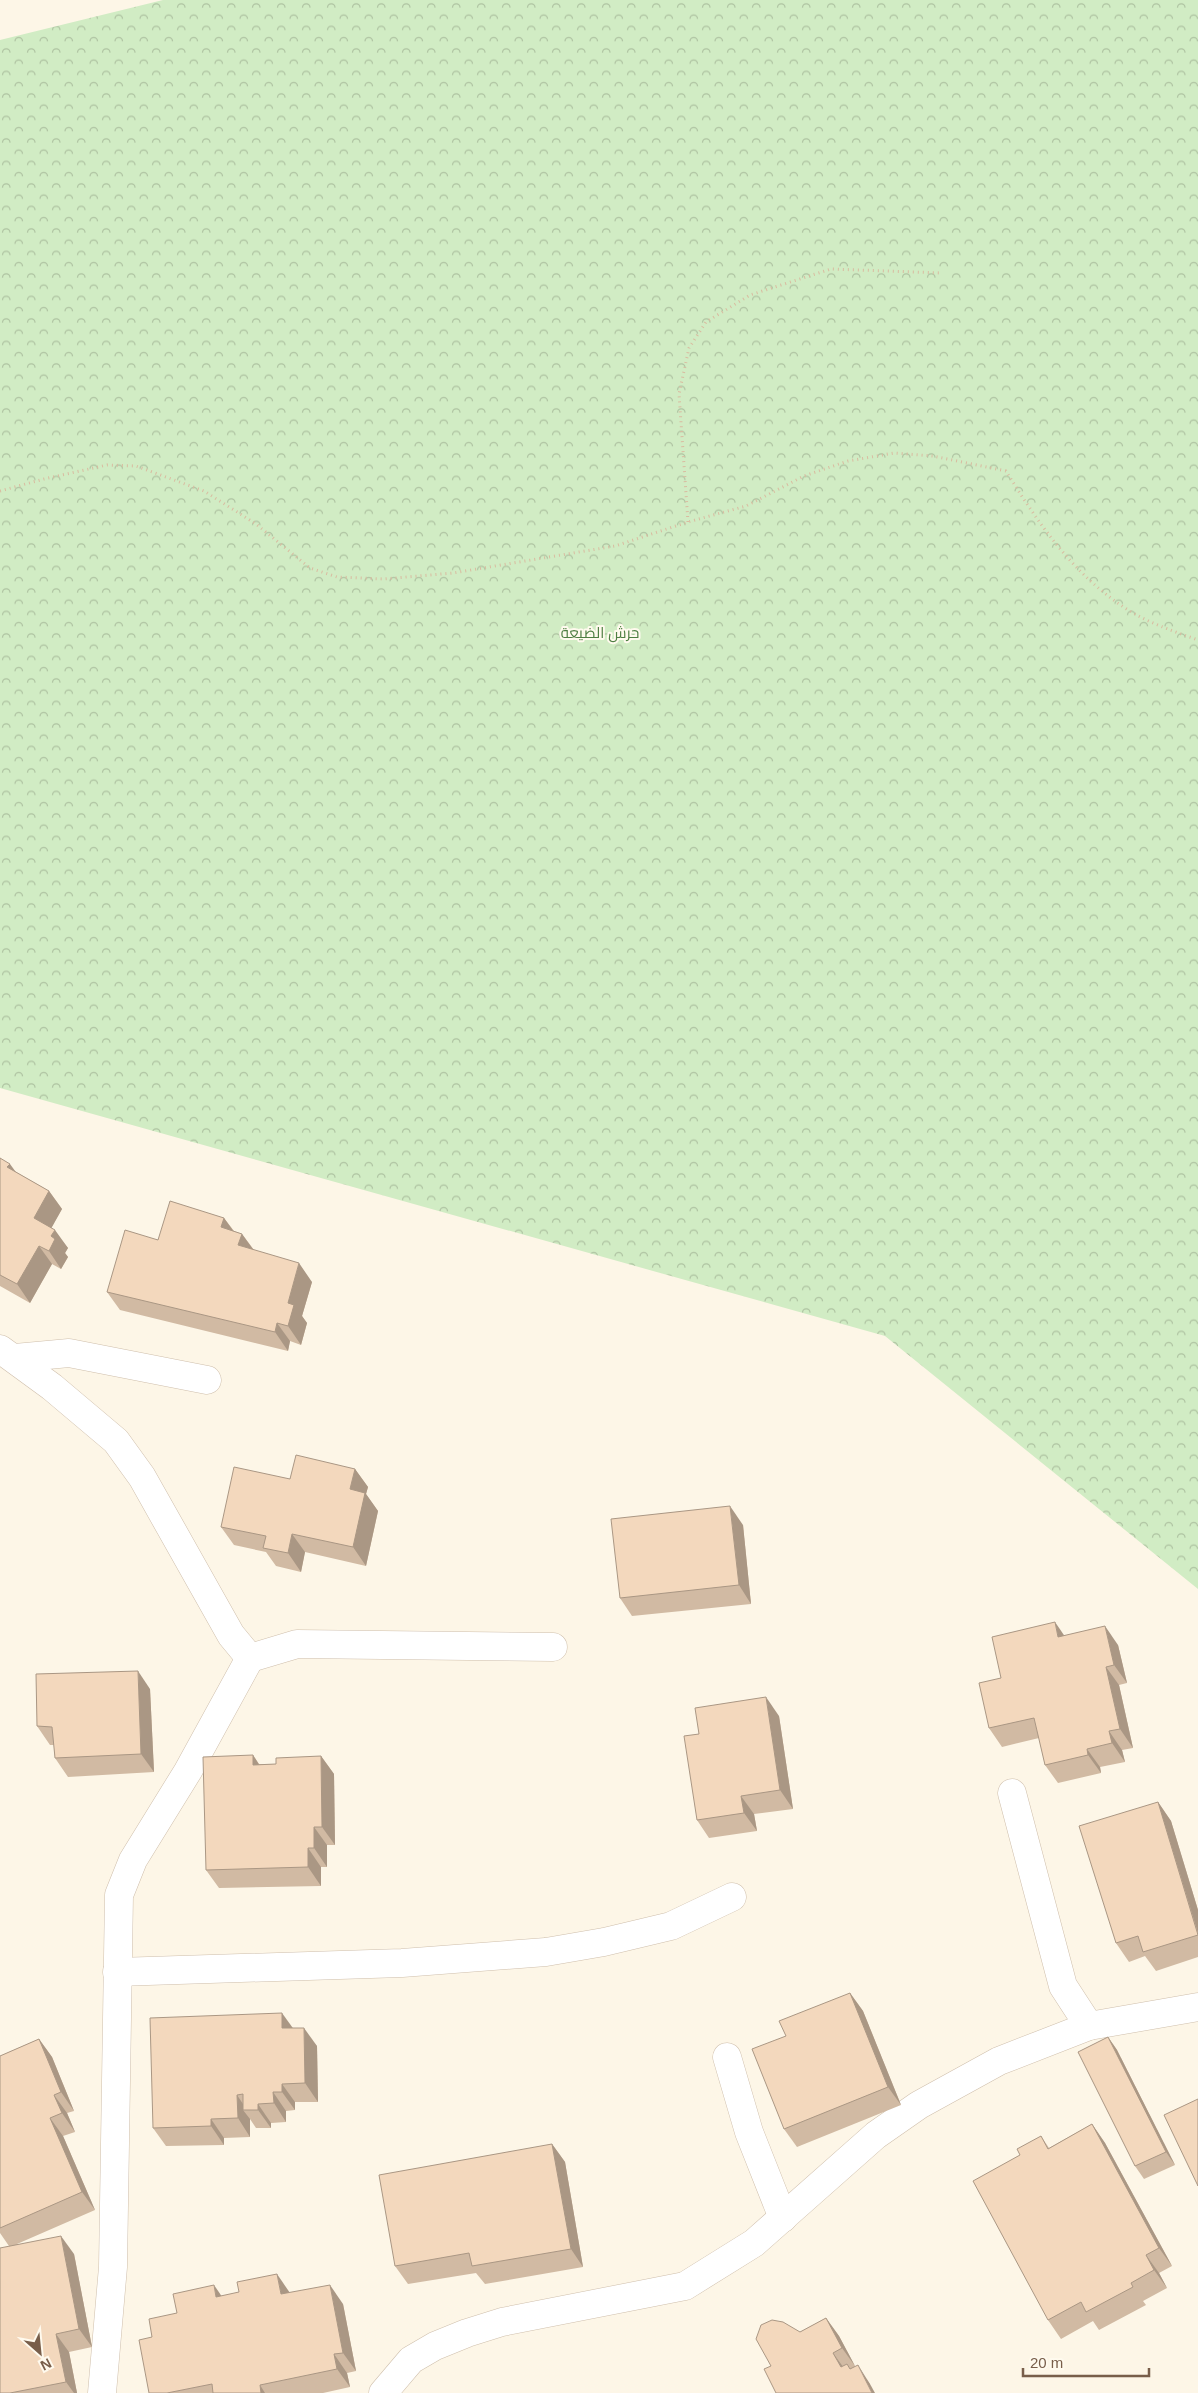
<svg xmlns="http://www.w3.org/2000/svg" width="1198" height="2393" font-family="Helvetica,Cairo,sans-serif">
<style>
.forest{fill:url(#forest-crowns)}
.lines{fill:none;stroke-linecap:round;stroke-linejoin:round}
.minor-casing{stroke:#cfbfac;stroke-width:29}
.path{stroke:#d9bba0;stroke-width:3;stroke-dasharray:1 4;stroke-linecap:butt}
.minor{stroke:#fff;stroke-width:28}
.wall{fill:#d1baa3}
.shaded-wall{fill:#aa9784}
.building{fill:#f3d8bd;stroke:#aa9784}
.labels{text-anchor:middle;stroke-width:4;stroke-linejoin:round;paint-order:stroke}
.park-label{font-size:15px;fill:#4e7e42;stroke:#fffaee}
</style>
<defs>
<pattern id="forest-crowns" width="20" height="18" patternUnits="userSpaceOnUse" patternTransform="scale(1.25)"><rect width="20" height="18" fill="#d1ecc4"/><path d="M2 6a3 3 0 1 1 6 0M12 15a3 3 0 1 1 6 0" fill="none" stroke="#aec2a1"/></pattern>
</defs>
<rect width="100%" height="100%" fill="#fdf6e7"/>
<!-- forest -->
<polygon class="forest" points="163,0 1198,0 1198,1589 885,1336 0,1088 0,40"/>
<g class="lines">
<!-- minor casing -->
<g class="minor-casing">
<g id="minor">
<polyline points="0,1349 52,1387 116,1441 142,1477 231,1635 250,1658 188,1771 133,1860 119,1895 113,2267 102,2393"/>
<polyline points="15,1358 69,1353 207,1380"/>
<polyline points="250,1658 297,1644 553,1647"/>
<polyline points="1012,1793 1063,1986 1089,2026"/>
<polyline points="117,1972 402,1963 546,1952 604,1942 671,1926 732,1897"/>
<polyline points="727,2057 749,2132 783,2218"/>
<polyline points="383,2393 411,2360 435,2346 467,2333 502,2322 685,2286 754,2243 876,2135 919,2105 999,2061 1089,2026 1198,2007"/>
</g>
</g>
<!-- path -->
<g class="path">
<path d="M0,491L44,479L107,465L136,466L204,491L256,524L310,568L337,577L384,579L453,573L615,546L688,522L746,506L804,476L848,461L894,453L933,456L1006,471C1038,523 1073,574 1125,608C1148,623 1173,631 1198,640"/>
<polyline points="688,522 679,394 689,348 706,322 750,295 831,269 942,273"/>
</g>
<!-- minor -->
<use href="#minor" class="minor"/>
</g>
<!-- wall -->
<g class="wall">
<polygon points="0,1158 16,1172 49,1191 62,1209 51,1228 68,1248 65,1253 68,1257 61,1269 52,1264 30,1303 0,1286"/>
<polygon points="224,1218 234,1231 242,1234 254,1250 312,1282 302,1316 307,1323 301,1345 290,1341 288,1351 120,1310 107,1292 158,1240"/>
<polygon points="355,1469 368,1487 366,1494 378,1511 366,1566 305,1552 301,1572 276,1566 266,1552 234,1545 221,1527 290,1479"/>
<polygon points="743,1525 751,1604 632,1616 620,1598"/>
<polygon points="1064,1635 1118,1645 1127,1683 1119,1685 1133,1748 1122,1750 1125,1762 1100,1767 1101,1773 1058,1783 1045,1765 1039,1738 1002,1747 989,1728 1001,1678"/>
<polygon points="150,1689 154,1772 68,1777 55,1758 54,1745 50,1745 37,1726"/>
<polygon points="779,1716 793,1809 754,1814 757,1831 709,1838 697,1820 699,1734"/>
<polygon points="253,1755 259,1764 276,1764 321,1756 334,1774 335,1845 327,1845 327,1867 321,1867 321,1886 219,1888 206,1870"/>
<polygon points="1158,1802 1171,1821 1198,1910 1198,1957 1156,1971 1145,1956 1129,1962 1116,1943"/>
<polygon points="850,1993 863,2011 901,2105 797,2147 784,2129 786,2036"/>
<polygon points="292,2028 317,2046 318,2102 295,2102 295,2110 286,2111 286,2122 271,2123 271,2128 256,2128 250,2119 250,2137 224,2138 224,2145 166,2146 153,2128"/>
<polygon points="1108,2037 1117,2050 1175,2165 1144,2179 1135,2166"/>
<polygon points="39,2039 52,2057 74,2111 67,2113 75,2132 63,2136 95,2210 17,2244 74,2254 92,2347 69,2352 77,2393 0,2393 9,2246 0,2233 0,2056"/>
<polygon points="1092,2124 1105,2143 1172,2266 1159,2273 1167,2288 1143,2301 1146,2305 1099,2330 1093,2321 1061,2339 1048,2320 1020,2155 1041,2136 1049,2148"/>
<polygon points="552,2144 565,2162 583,2267 485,2284 476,2273 408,2284 395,2266"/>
<polygon points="290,2293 343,2304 356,2371 347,2373 350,2387 323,2393 149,2393 152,2337 221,2296"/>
<polygon points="826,2318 839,2336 855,2366 870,2384 771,2366 800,2332"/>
</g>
<!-- shaded-wall -->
<g class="shaded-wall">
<polygon points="10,1164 23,1182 7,1167"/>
<polygon points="49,1191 62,1209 47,1236 34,1218"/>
<polygon points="224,1218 237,1236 221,1227"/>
<polygon points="55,1230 68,1248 65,1253 68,1257 61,1269 49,1251 51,1236"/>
<polygon points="242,1234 255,1252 238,1245"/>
<polygon points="39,1246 52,1264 30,1303 17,1284"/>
<polygon points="299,1263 312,1282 302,1316 307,1323 301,1345 288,1326 288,1303"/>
<polygon points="277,1323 290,1341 288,1351 275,1332"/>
<polygon points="355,1469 368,1487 366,1494 378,1511 366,1566 353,1547 350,1489"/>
<polygon points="730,1506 743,1525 751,1604 739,1585"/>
<polygon points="292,1534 305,1552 301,1572 288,1553"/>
<polygon points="1055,1622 1068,1641 1058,1637"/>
<polygon points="1105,1626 1118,1645 1127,1683 1114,1665"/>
<polygon points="1106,1667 1119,1685 1133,1748 1120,1729"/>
<polygon points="138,1671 150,1689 154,1772 141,1754"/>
<polygon points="766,1697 779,1716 793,1809 780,1790"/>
<polygon points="1109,1731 1122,1750 1125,1762 1112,1743"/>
<polygon points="1087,1749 1100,1767 1101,1773 1088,1755"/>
<polygon points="253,1755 265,1774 253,1765"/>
<polygon points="321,1756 334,1774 335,1845 322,1827"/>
<polygon points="741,1796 754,1814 757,1831 744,1813"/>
<polygon points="1158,1802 1171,1821 1198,1910 1198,1933"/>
<polygon points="314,1827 327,1845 327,1867 314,1848"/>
<polygon points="308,1848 321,1867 321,1886 308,1867"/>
<polygon points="850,1993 863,2011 901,2105 888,2087"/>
<polygon points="282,2013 295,2031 282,2028"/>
<polygon points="304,2028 317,2046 318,2102 305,2083"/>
<polygon points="1108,2037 1117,2050 1175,2165 1166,2152"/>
<polygon points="39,2039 52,2057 74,2111 61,2092"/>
<polygon points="282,2084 295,2102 295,2110 282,2092"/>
<polygon points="273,2092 286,2111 286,2122 274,2103"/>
<polygon points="54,2095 67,2113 75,2132 62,2113"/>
<polygon points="237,2095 247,2110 243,2110 250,2119 250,2137 238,2118"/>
<polygon points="258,2104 271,2123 271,2128 258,2110"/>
<polygon points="50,2118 63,2136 95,2210 82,2192"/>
<polygon points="211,2119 224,2138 224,2145 211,2126"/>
<polygon points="1092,2124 1105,2143 1172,2266 1159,2248"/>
<polygon points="552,2144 565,2162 583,2267 571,2249"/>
<polygon points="61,2236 74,2254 92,2347 79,2329"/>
<polygon points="1146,2255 1159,2273 1167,2288 1154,2270"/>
<polygon points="277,2274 290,2293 281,2294"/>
<polygon points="214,2285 227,2304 216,2297"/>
<polygon points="330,2285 343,2304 356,2371 343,2353"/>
<polygon points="826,2318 839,2336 855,2366 842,2348"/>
<polygon points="56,2334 69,2352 77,2393 74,2393 66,2382"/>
<polygon points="833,2353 846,2371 841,2367"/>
<polygon points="334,2354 347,2373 350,2387 337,2369"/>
<polygon points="858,2365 870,2384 875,2393 872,2393"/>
<polygon points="260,2385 265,2393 261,2393"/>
</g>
<!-- building -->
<g class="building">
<polygon points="0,1158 10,1164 7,1167 49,1191 34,1218 55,1230 51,1236 55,1239 49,1251 39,1246 17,1284 0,1275"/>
<polygon points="170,1201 224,1218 221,1227 242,1234 238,1245 299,1263 288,1303 294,1305 288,1326 277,1323 275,1332 107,1292 125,1230 158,1240"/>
<polygon points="296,1455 355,1469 350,1489 365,1493 353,1547 292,1534 288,1553 263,1548 266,1536 221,1527 234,1467 290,1479"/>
<polygon points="730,1506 739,1585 620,1598 611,1519"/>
<polygon points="1055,1622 1058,1637 1105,1626 1114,1665 1106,1667 1120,1729 1109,1731 1112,1743 1087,1749 1088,1755 1045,1765 1034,1718 989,1728 979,1683 1001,1678 992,1637"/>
<polygon points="138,1671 141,1754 55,1758 52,1727 37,1726 36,1674"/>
<polygon points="766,1697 780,1790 741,1796 744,1813 697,1820 684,1736 699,1734 695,1708"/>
<polygon points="253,1755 253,1765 276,1764 276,1758 321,1756 322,1827 314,1827 314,1848 308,1848 308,1867 206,1870 203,1757"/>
<polygon points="1158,1802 1198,1935 1143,1952 1138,1936 1116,1943 1079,1826"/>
<polygon points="850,1993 888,2087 784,2129 752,2049 786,2036 779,2021"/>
<polygon points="282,2013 282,2028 304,2028 305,2083 282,2084 282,2092 273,2092 274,2103 258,2104 258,2110 243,2110 243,2094 237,2095 238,2118 211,2119 211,2126 153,2128 150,2018"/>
<polygon points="1108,2037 1166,2152 1135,2166 1078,2052"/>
<polygon points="39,2039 61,2092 54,2095 62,2113 50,2118 82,2192 0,2228 0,2056"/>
<polygon points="1198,2099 1198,2186 1164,2115"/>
<polygon points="1092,2124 1159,2248 1146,2255 1154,2270 1131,2283 1133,2287 1086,2312 1081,2302 1048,2320 973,2181 1020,2155 1017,2149 1041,2136 1048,2149"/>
<polygon points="552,2144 571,2249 472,2266 469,2253 395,2266 379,2175"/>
<polygon points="61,2236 79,2329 56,2334 66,2382 10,2393 0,2393 0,2248"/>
<polygon points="277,2274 281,2294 330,2285 343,2353 334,2354 337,2369 260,2385 261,2393 213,2393 212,2384 167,2393 149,2393 139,2340 152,2337 149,2319 177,2313 173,2294 214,2285 216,2297 239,2292 237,2282"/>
<polygon points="826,2318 842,2348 833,2353 841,2367 847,2364 850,2369 858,2365 872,2393 776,2393 764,2369 771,2366 756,2339 761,2325 772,2320 783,2322 800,2332"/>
</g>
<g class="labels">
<!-- park labels -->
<g class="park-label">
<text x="600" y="638">حرش الضيعة</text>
</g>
</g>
<!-- north arrow -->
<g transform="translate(40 2353) rotate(153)" stroke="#fffaee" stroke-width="4" paint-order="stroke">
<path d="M0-4L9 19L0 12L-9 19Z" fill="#785e4a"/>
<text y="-8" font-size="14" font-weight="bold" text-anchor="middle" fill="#785e4a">N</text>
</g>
<!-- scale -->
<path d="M1023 2368v8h126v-8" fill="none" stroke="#785e4a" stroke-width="2.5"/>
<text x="1030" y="2368" font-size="15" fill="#785e4a" stroke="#fffaee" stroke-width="4" paint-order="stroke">20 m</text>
</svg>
